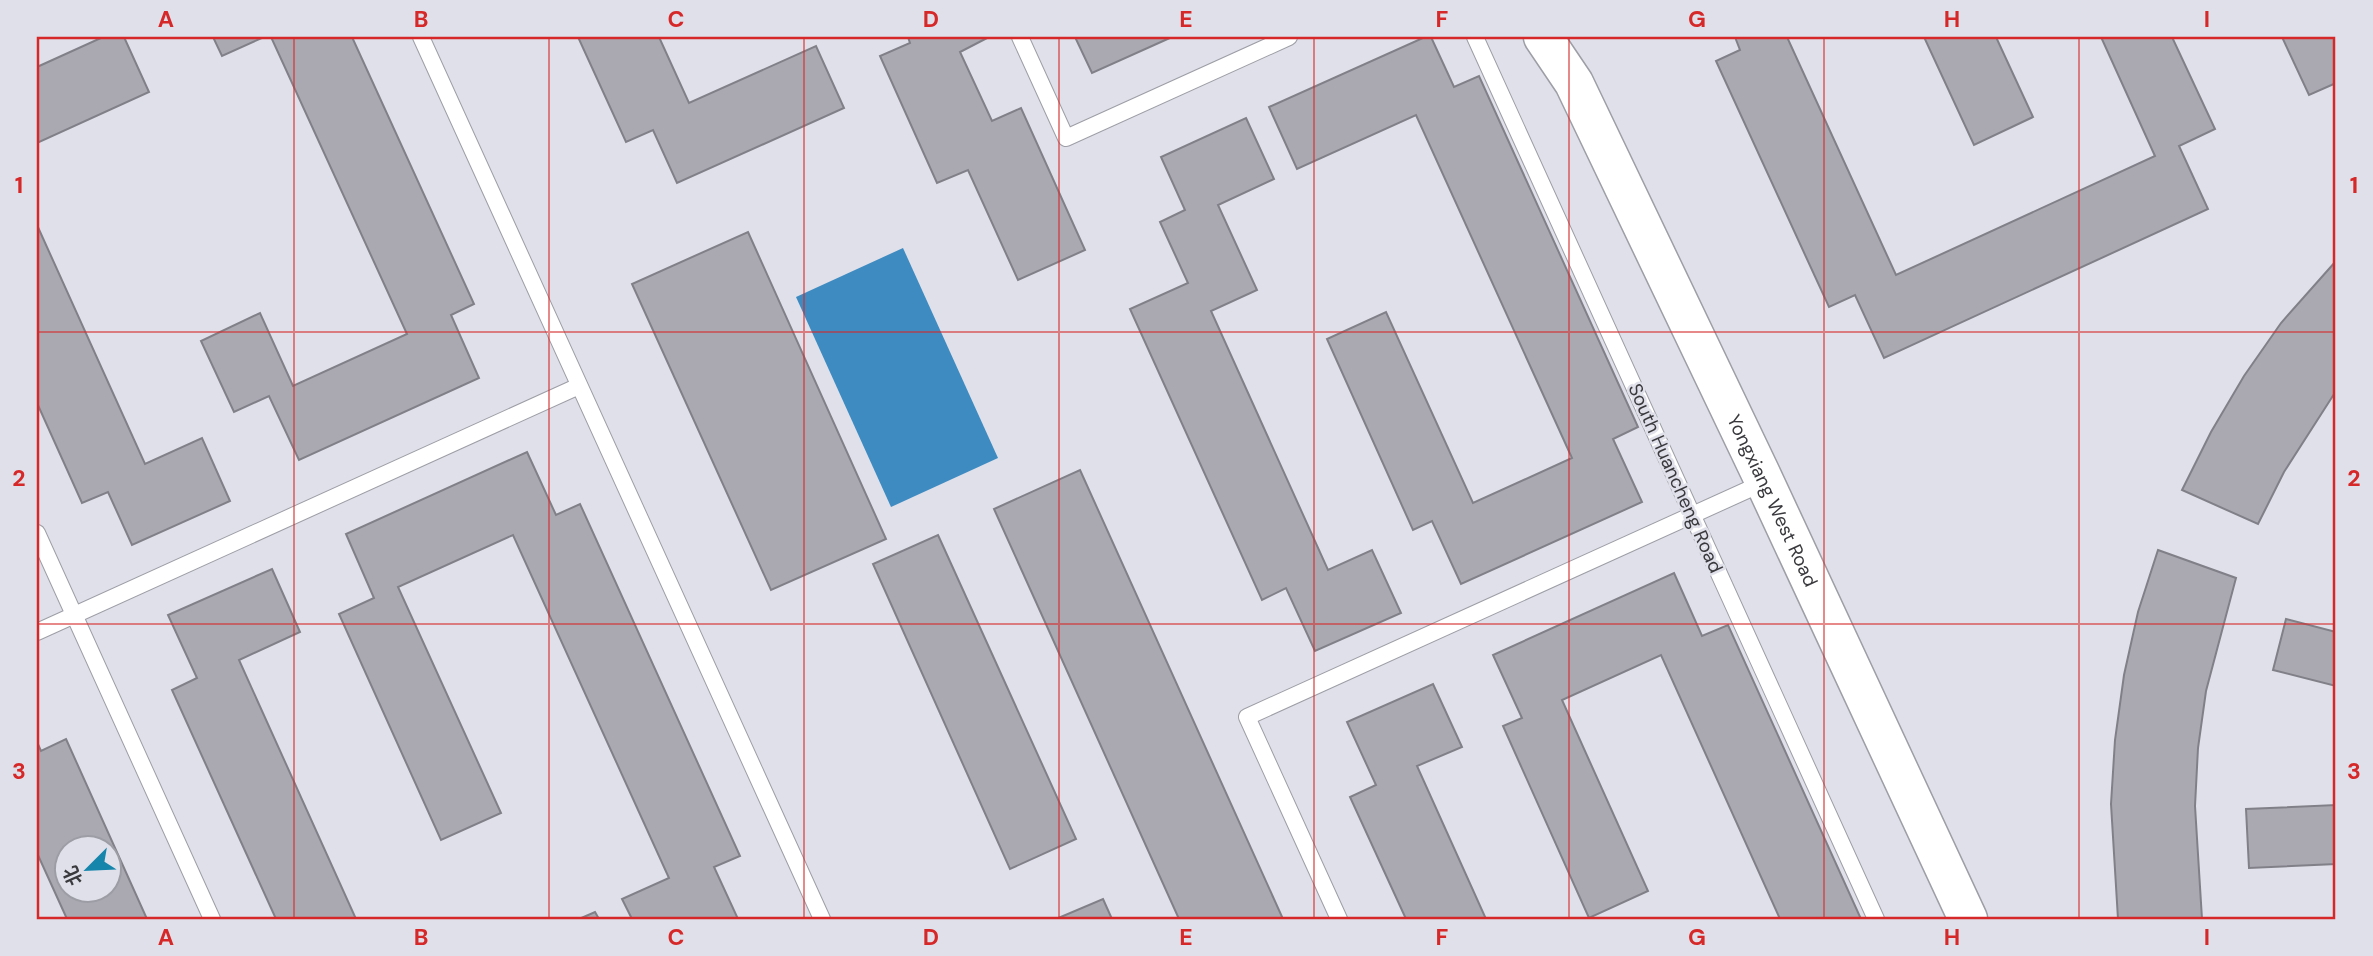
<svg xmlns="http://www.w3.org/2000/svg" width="2373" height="956" font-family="'DM Sans','Noto Sans SC',sans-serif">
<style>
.water{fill:#3e8bc2}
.building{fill:#aaa9b2;stroke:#818089;stroke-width:2;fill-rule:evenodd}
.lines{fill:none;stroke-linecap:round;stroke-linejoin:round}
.service-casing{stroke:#9d9ea6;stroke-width:18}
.secondary-casing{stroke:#9d9ea6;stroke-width:41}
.service{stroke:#fff;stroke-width:16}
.secondary{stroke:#fff;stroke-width:38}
.grid{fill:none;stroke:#d62828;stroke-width:2;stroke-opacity:0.55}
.labels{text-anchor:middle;stroke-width:5;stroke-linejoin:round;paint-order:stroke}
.street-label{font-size:19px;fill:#3a3a3e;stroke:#dfe0e9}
.neatline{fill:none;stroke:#d62828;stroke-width:2.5}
.grid-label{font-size:23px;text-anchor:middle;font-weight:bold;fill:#d62828}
</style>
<rect width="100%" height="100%" fill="#dfe0e9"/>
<!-- water -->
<polygon class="water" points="903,248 998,458 891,507 796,297"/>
<!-- building -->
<g class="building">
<polygon points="103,37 124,37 149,92 37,143 37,67"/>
<polygon points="213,37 264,37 222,56"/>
<polygon points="271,37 352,37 474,304 451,315 479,378 299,460 269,396 234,412 201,341 260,313 293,386 407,334"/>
<polygon points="578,37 659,37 689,103 816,46 844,108 677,183 653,130 626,142"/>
<polygon points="908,37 989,37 960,52 992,121 1021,108 1085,250 1018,280 968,170 937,183 880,56 910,43"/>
<polygon points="1075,37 1172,37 1092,73"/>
<polygon points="1425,37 1431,37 1454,87 1479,76 1638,427 1613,439 1642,502 1461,584 1432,521 1413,530 1327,339 1386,312 1473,503 1572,458 1416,115 1297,169 1269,107"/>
<polygon points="1735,37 1787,37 1896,275 2155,156 2101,37 2172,37 2215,129 2179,146 2208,209 1884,358 1855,295 1829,307 1716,61 1740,50"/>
<polygon points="1924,37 1996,37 2033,117 1974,145"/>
<polygon points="2282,37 2336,37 2336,83 2309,95"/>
<polygon points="1246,118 1274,179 1218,205 1257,290 1211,311 1328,570 1372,550 1401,613 1315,651 1286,588 1262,600 1130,309 1188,283 1160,222 1185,210 1161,157"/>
<polygon points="37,225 145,464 202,438 230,501 132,545 108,492 82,503 37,403"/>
<polygon points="748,232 886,539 771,590 632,284"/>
<polygon points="2336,261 2336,391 2284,472 2258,524 2182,490 2211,432 2244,376 2281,323"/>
<polygon points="527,452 556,515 580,504 740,856 714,867 738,919 632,919 622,899 669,878 513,535 398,587 501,813 441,840 339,614 374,598 346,534"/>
<polygon points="1080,470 1283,919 1179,919 994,509"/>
<polygon points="938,535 1076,839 1010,869 873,564"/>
<polygon points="2158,550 2236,578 2206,691 2198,748 2195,806 2202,919 2118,919 2111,804 2115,740 2124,675 2138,612"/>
<polygon points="272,569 300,632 239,660 356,919 276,919 172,690 197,678 168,615"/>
<polygon points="1674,573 1702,636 1728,625 1861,919 1780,919 1661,655 1562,700 1648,891 1589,918 1503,726 1522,718 1493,655"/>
<polygon points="2286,619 2336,632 2336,686 2273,670"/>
<polygon points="1433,684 1462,747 1417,766 1486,919 1406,919 1350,797 1376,785 1347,722"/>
<path d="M66,739L147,919H67L37,853V742L41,751ZM66,848H108V890H66Z"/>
<polygon points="2336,805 2336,864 2249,868 2246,809"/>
<polygon points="1103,899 1112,919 1056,919"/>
<polygon points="595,912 599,919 579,919"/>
</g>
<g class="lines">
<!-- service casing -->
<g class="service-casing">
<g id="service">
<polyline points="421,37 822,919"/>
<polyline points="1020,37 1066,138 1289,37"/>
<polyline points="1475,37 1876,919"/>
<polyline points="37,533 212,919"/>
<polyline points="37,632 579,386"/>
<polyline points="1339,919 1247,717 1765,482"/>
</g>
</g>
<!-- secondary casing -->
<g class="secondary-casing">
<g id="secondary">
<path id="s1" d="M1543,37L1574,83L1759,470L1968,919"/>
</g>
</g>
<!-- service -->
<use href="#service" class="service"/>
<!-- secondary -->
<use href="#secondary" class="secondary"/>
</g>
<!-- grid -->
<path class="grid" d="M294,37V919M549,37V919M804,37V919M1059,37V919M1314,37V919M1569,37V919M1824,37V919M2079,37V919M37,332H2336M37,624H2336"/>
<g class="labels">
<!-- street labels -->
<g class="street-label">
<text transform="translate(1676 478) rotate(66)" y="7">South Huancheng Road</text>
<text dy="7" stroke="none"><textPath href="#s1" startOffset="518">Yongxiang West Road</textPath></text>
</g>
</g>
<!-- border -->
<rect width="2373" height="956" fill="none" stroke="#dfe0e9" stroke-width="77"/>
<!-- north arrow -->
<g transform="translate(88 869) rotate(246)"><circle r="33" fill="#dfe0e9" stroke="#9d9ea5" stroke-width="2"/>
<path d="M0-5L12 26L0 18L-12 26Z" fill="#1585ac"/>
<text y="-10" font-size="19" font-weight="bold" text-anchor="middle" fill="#3a3a3e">北</text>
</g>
<rect x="38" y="38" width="2296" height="880" class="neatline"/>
<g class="grid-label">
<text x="166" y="27">A</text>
<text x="421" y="27">B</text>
<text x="676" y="27">C</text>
<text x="931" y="27">D</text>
<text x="1186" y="27">E</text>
<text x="1442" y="27">F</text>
<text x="1697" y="27">G</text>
<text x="1952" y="27">H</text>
<text x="2207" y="27">I</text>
<text x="19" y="193">1</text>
<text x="2354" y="193">1</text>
<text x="19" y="486">2</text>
<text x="2354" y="486">2</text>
<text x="19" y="779">3</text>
<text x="2354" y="779">3</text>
<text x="166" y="945">A</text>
<text x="421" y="945">B</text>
<text x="676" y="945">C</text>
<text x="931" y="945">D</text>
<text x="1186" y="945">E</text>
<text x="1442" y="945">F</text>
<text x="1697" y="945">G</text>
<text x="1952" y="945">H</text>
<text x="2207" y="945">I</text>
</g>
</svg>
